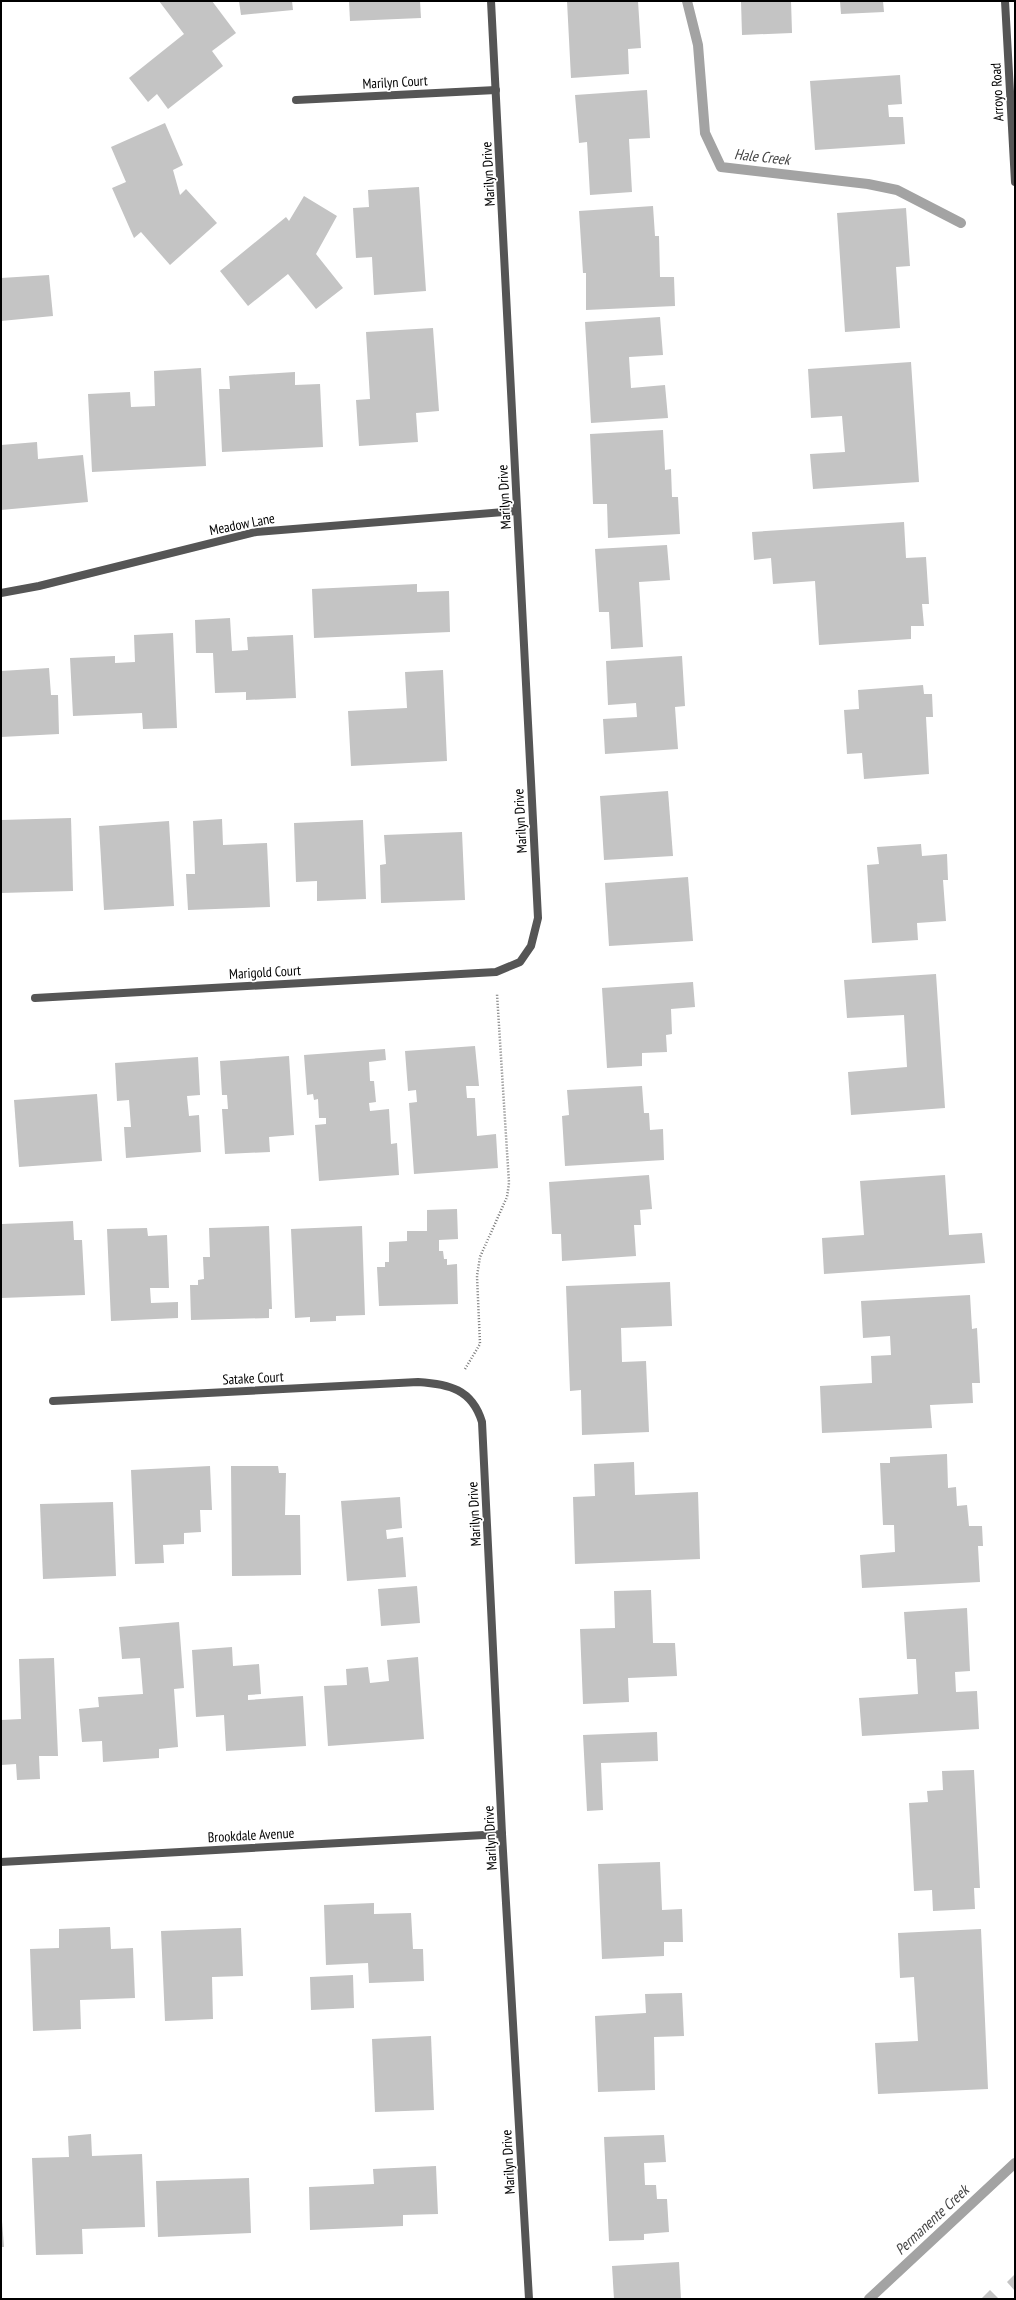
<svg xmlns="http://www.w3.org/2000/svg" width="1016" height="2300" font-family="'PT Sans Narrow',sans-serif">
<style>
.lines{fill:none;stroke-linecap:round;stroke-linejoin:round}
.stream{stroke:#a3a3a3;stroke-width:10}
.building{fill:#c4c4c4}
.path{stroke:#777;stroke-width:2.5;stroke-dasharray:1 2;stroke-linecap:butt}
.street{stroke:#555;stroke-width:8}
.labels{text-anchor:middle;stroke-width:3.5;stroke-linejoin:round;paint-order:stroke}
.street-label{font-size:14px;fill:#000;stroke:#fff}
.water-label{font-size:15px;font-style:italic;fill:#444;stroke:#fff}
</style>
<rect width="100%" height="100%" fill="#fff"/>
<g class="lines">
<!-- stream -->
<g class="stream">
<polyline points="687,1 698,45 705,133 721,167 868,184 897,190 961,223"/>
<polyline points="869,2299 1015,2163"/>
</g>
</g>
<!-- building -->
<g class="building">
<polygon points="159,1 212,1 236,33 212,51 223,66 168,109 157,94 148,102 129,78 184,34"/>
<polygon points="239,1 292,1 293,10 241,15"/>
<polygon points="349,1 420,1 421,18 350,21"/>
<polygon points="567,1 638,1 641,48 628,49 629,74 571,78"/>
<polygon points="741,1 791,1 792,33 742,35"/>
<polygon points="840,1 883,1 884,12 841,14"/>
<polygon points="900,75 902,104 888,105 889,117 903,117 905,144 815,150 810,81"/>
<polygon points="647,90 650,138 629,139 632,192 590,195 587,142 579,143 575,95"/>
<polygon points="165,123 183,165 173,170 180,195 186,189 217,223 170,265 141,232 134,238 112,188 126,182 111,147"/>
<polygon points="419,187 426,291 374,295 372,257 356,258 353,208 369,207 368,190"/>
<polygon points="304,196 337,216 316,254 343,288 316,309 288,274 248,306 220,271 286,217 289,221"/>
<polygon points="653,206 655,236 659,236 660,277 674,277 675,306 586,310 586,273 583,273 579,211"/>
<polygon points="906,208 910,266 896,267 900,328 845,332 837,213"/>
<polygon points="49,275 53,316 1,321 1,278"/>
<polygon points="660,317 663,355 629,357 631,388 665,385 668,418 591,423 585,322"/>
<polygon points="433,328 439,411 416,413 418,442 359,446 356,400 370,399 366,332"/>
<polygon points="911,362 919,482 813,489 810,454 845,452 842,416 811,418 808,369"/>
<polygon points="201,368 206,466 92,472 88,394 130,392 131,407 155,406 154,371"/>
<polygon points="295,372 295,385 320,384 323,447 222,452 219,389 230,389 229,376"/>
<polygon points="663,430 665,470 671,469 672,497 678,497 680,534 608,538 607,504 593,504 590,434"/>
<polygon points="37,442 38,459 83,455 88,502 1,510 1,445"/>
<polygon points="904,522 906,558 926,557 929,604 922,604 924,626 911,626 911,639 819,645 815,581 773,584 771,558 754,560 752,532"/>
<polygon points="667,545 670,580 639,582 643,647 611,649 609,612 599,612 595,549"/>
<polygon points="417,584 417,592 449,591 450,632 314,638 312,589"/>
<polygon points="230,618 232,651 248,650 247,637 293,635 296,698 246,700 246,692 215,693 213,653 196,653 195,620"/>
<polygon points="173,633 177,728 143,729 142,713 73,716 70,658 115,656 115,663 135,662 134,635"/>
<polygon points="682,656 685,706 675,707 678,749 605,754 603,719 637,717 636,703 608,705 606,661"/>
<polygon points="49,668 51,695 58,695 59,734 1,737 1,671"/>
<polygon points="443,670 447,761 351,766 348,711 407,708 405,672"/>
<polygon points="923,685 924,694 932,694 933,717 926,717 929,774 864,779 862,753 847,754 844,710 859,709 858,690"/>
<polygon points="668,791 673,856 604,860 600,796"/>
<polygon points="71,818 73,891 1,893 1,820"/>
<polygon points="222,819 223,845 267,843 270,907 188,910 186,874 195,874 193,821"/>
<polygon points="363,820 366,899 317,901 317,881 296,882 294,823"/>
<polygon points="169,821 174,906 104,910 99,826"/>
<polygon points="462,832 465,900 381,903 380,865 386,864 384,835"/>
<polygon points="921,844 922,856 947,854 948,880 943,880 946,921 917,923 918,940 872,943 867,865 879,864 877,847"/>
<polygon points="688,877 693,941 609,946 605,883"/>
<polygon points="936,974 945,1108 851,1115 848,1072 907,1067 904,1015 847,1018 844,980"/>
<polygon points="693,982 695,1007 671,1009 672,1034 666,1035 667,1052 642,1053 642,1066 607,1068 602,988"/>
<polygon points="475,1046 479,1086 466,1086 467,1098 475,1098 477,1136 496,1134 498,1168 414,1174 409,1103 417,1102 416,1090 408,1091 405,1051"/>
<polygon points="385,1049 386,1060 369,1062 370,1081 374,1081 376,1102 369,1103 370,1111 389,1109 391,1144 397,1143 399,1175 319,1181 315,1125 326,1124 326,1118 319,1118 318,1099 314,1100 313,1094 307,1095 304,1055"/>
<polygon points="289,1056 294,1135 269,1137 270,1152 225,1154 222,1109 228,1109 227,1095 222,1095 220,1061"/>
<polygon points="198,1057 200,1095 187,1096 189,1116 199,1115 201,1152 126,1158 124,1127 131,1127 129,1100 117,1101 115,1063"/>
<polygon points="642,1086 644,1113 649,1113 650,1130 663,1129 664,1160 565,1166 562,1116 569,1115 567,1090"/>
<polygon points="97,1094 102,1161 19,1167 14,1100"/>
<polygon points="649,1175 652,1209 640,1210 641,1225 634,1225 636,1256 562,1261 561,1234 552,1234 549,1182"/>
<polygon points="945,1175 949,1235 982,1233 985,1263 824,1274 822,1238 864,1235 860,1181"/>
<polygon points="457,1209 458,1239 439,1240 439,1251 443,1251 444,1259 447,1259 447,1265 457,1264 458,1304 379,1306 377,1267 385,1267 385,1262 389,1262 389,1242 407,1241 407,1231 427,1231 427,1210"/>
<polygon points="73,1221 74,1240 82,1240 85,1295 1,1298 2,1224"/>
<polygon points="269,1226 272,1309 269,1309 269,1318 191,1320 190,1285 198,1285 198,1280 204,1279 203,1257 210,1257 209,1228"/>
<polygon points="362,1226 365,1315 336,1316 336,1321 310,1322 310,1317 295,1318 291,1229"/>
<polygon points="147,1228 148,1236 167,1235 169,1288 150,1288 151,1303 178,1302 178,1318 111,1321 107,1229"/>
<polygon points="670,1282 672,1326 621,1328 622,1362 646,1361 649,1432 582,1435 581,1390 570,1391 566,1286"/>
<polygon points="970,1295 972,1329 977,1328 980,1383 972,1383 973,1403 930,1405 932,1428 822,1433 820,1386 872,1383 871,1356 891,1355 890,1336 863,1338 861,1301"/>
<polygon points="947,1454 948,1488 956,1487 957,1506 967,1505 969,1526 982,1526 983,1546 978,1546 980,1582 862,1588 860,1555 895,1552 894,1525 883,1525 880,1463 890,1463 890,1457"/>
<polygon points="634,1462 635,1495 698,1492 700,1559 575,1564 573,1497 595,1496 594,1464"/>
<polygon points="210,1466 212,1510 200,1510 201,1532 184,1533 184,1544 163,1545 164,1563 135,1564 131,1470"/>
<polygon points="231,1466 278,1466 279,1473 286,1473 285,1515 300,1515 301,1575 232,1576"/>
<polygon points="400,1497 402,1528 386,1530 387,1539 403,1537 406,1577 347,1581 341,1501"/>
<polygon points="113,1502 116,1576 43,1579 40,1504"/>
<polygon points="417,1586 420,1623 381,1626 378,1589"/>
<polygon points="651,1590 653,1643 675,1643 677,1676 628,1678 629,1702 583,1704 580,1629 615,1628 614,1591"/>
<polygon points="967,1608 970,1671 955,1672 956,1692 977,1691 979,1729 862,1736 859,1698 918,1694 916,1659 907,1659 904,1612"/>
<polygon points="179,1622 184,1688 174,1689 178,1747 159,1749 159,1758 103,1762 102,1741 82,1742 79,1709 99,1707 98,1697 143,1694 140,1658 122,1659 119,1627"/>
<polygon points="232,1647 233,1666 259,1664 261,1694 248,1695 248,1700 303,1696 306,1746 226,1751 224,1715 196,1717 192,1650"/>
<polygon points="418,1657 424,1739 328,1746 324,1686 347,1685 346,1669 368,1667 370,1683 389,1681 387,1660"/>
<polygon points="54,1658 58,1756 39,1756 40,1779 17,1780 16,1764 1,1765 1,1720 21,1719 19,1659"/>
<polygon points="657,1732 658,1761 601,1763 603,1810 587,1811 583,1735"/>
<polygon points="974,1770 980,1888 974,1888 975,1909 933,1911 932,1890 914,1891 909,1803 928,1802 927,1791 943,1790 942,1771"/>
<polygon points="660,1862 662,1910 682,1909 683,1942 664,1942 664,1956 602,1959 598,1864"/>
<polygon points="374,1903 374,1914 411,1913 413,1949 423,1949 424,1981 369,1983 368,1963 326,1965 324,1905"/>
<polygon points="110,1927 111,1949 133,1948 135,1998 80,2000 81,2029 33,2031 30,1949 59,1948 59,1929"/>
<polygon points="241,1928 243,1976 212,1977 213,2019 165,2021 161,1931"/>
<polygon points="981,1929 988,2089 878,2094 875,2043 918,2041 914,1977 900,1978 898,1933"/>
<polygon points="353,1975 354,2008 311,2010 310,1977"/>
<polygon points="682,1993 684,2036 654,2037 655,2090 598,2092 595,2016 646,2013 645,1994"/>
<polygon points="431,2036 434,2110 375,2112 372,2039"/>
<polygon points="91,2134 92,2156 142,2154 145,2227 82,2229 83,2254 36,2255 32,2158 69,2157 68,2136"/>
<polygon points="664,2135 666,2162 644,2163 645,2185 656,2185 657,2199 667,2199 669,2232 644,2234 644,2240 609,2241 604,2137"/>
<polygon points="436,2166 438,2214 403,2215 403,2226 310,2230 309,2187 374,2184 373,2169"/>
<polygon points="249,2178 251,2233 158,2237 156,2181"/>
<polygon points="1,2208 4,2247 1,2247"/>
<polygon points="679,2262 681,2299 614,2299 612,2266"/>
<polygon points="1015,2274 1015,2291 1007,2282"/>
<polygon points="990,2290 999,2299 981,2299"/>
</g>
<g class="lines">
<!-- path -->
<polyline class="path" points="465,1369 480,1344 477,1276 480,1257 507,1197 509,1183 497,994"/>
<!-- street -->
<g class="street">
<polyline points="1005,1 1015,182"/>
<polyline points="296,100 496,90"/>
<polyline points="1,593 39,586 256,532 517,511"/>
<polyline points="35,998 496,972 520,962 531,946 538,918 491,1"/>
<path d="M53,1401L418,1382C449,1384 472,1389 482,1422L502,1834L529,2299"/>
<polyline points="1,1862 502,1834"/>
</g>
</g>
<g class="labels">
<!-- street labels -->
<g class="street-label">
<text transform="translate(395 82) rotate(-3)" y="5">Marilyn Court</text>
<text transform="translate(997 92) rotate(-93)" y="5">Arroyo Road</text>
<text transform="translate(488 174) rotate(-93)" y="5">Marilyn Drive</text>
<text transform="translate(504 497) rotate(-93)" y="5">Marilyn Drive</text>
<text transform="translate(242 524) rotate(-11)" y="5">Meadow Lane</text>
<text transform="translate(520 821) rotate(-93)" y="5">Marilyn Drive</text>
<text transform="translate(265 972) rotate(-3)" y="5">Marigold Court</text>
<text transform="translate(253 1378) rotate(-3)" y="5">Satake Court</text>
<text transform="translate(474 1514) rotate(-93)" y="5">Marilyn Drive</text>
<text transform="translate(251 1835) rotate(-3)" y="5">Brookdale Avenue</text>
<text transform="translate(490 1838) rotate(-93)" y="5">Marilyn Drive</text>
<text transform="translate(508 2162) rotate(-93)" y="5">Marilyn Drive</text>
</g>
<!-- water labels -->
<g class="water-label">
<text transform="translate(762 157) rotate(6)" y="5">Hale Creek</text>
<text transform="translate(932 2220) rotate(-43)" y="5">Permanente Creek</text>
</g>
</g>
<!-- border -->
<rect width="1016" height="2300" fill="none" stroke="#000000" stroke-width="4"/>
</svg>
